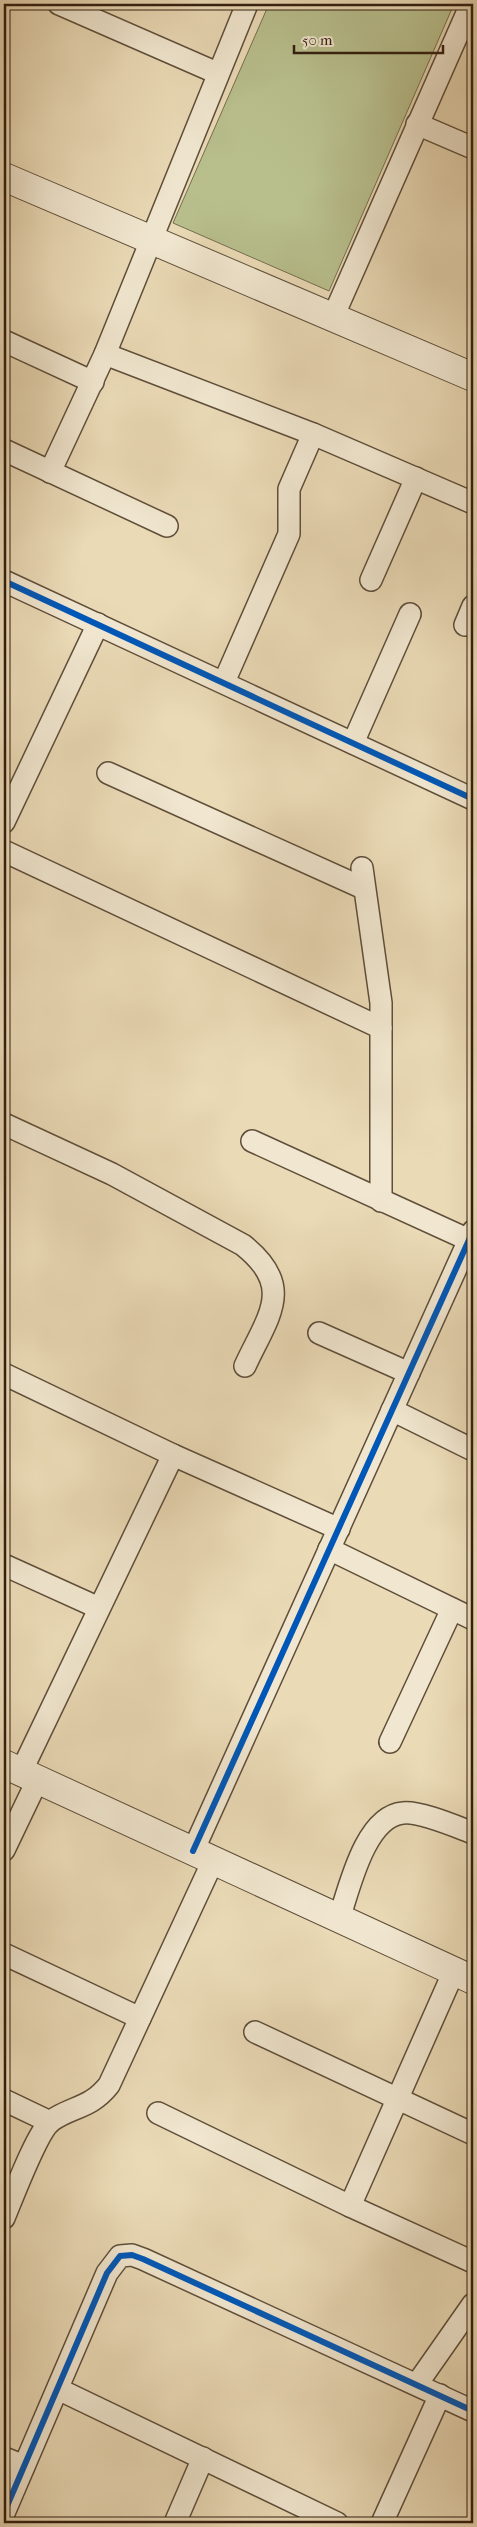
<svg xmlns="http://www.w3.org/2000/svg" width="477" height="2527" font-family="'IM FELL French Canon',serif">
<style>
.green{fill:#b8bf8d;stroke:#746f4e}
.lines{fill:none;stroke-linecap:round;stroke-linejoin:round}
.minor-casing{stroke:#5f4e3a;stroke-width:24}
.tertiary-casing{stroke:#5f4e3a;stroke-width:30}
.minor{stroke:#f1e7d0;stroke-width:21}
.tertiary{stroke:#f1e7d0;stroke-width:28}
.cycleway-casing{stroke:#f1e7d0;stroke-width:9}
.cycleway{stroke:#0057b8;stroke-width:6}
</style>
<rect width="100%" height="100%" fill="#eadab6"/>
<filter id="stains"><feTurbulence type="fractalNoise" baseFrequency=".004" numOctaves="4"/><feColorMatrix values="0 0 0 0 .2 0 0 0 0 .09 0 0 0 0 .02 0 0 0 .5 -.17"/></filter>
<radialGradient id="worn" r=".72"><stop offset=".6" stop-color="#630" stop-opacity="0"/><stop offset="1" stop-color="#630" stop-opacity=".3"/></radialGradient>
<!-- green -->
<polygon class="green" points="269,4 454,4 329,291 173,223"/>
<g class="lines">
<!-- minor casing -->
<g class="minor-casing">
<g id="minor">
<polyline points="59,4 217,73"/>
<polyline points="417,124 473,148"/>
<polyline points="333,317 471,4"/>
<polyline points="4,341 93,382"/>
<polyline points="105,354 313,434 473,503"/>
<polyline points="4,450 167,526"/>
<polyline points="50,472 105,354 247,4"/>
<polyline points="371,580 416,478"/>
<polyline points="4,581 473,799"/>
<polyline points="465,625 473,606"/>
<polyline points="224,682 289,534 289,489 313,434"/>
<polyline points="353,743 410,614"/>
<polyline points="108,773 363,888"/>
<polyline points="4,822 98,624"/>
<polyline points="4,851 381,1028"/>
<polyline points="362,868 381,1003 381,1201"/>
<path d="M4,1124L112,1174L243,1245C296,1287 268,1316 245,1366"/>
<polyline points="252,1141 469,1240"/>
<polyline points="319,1333 409,1373"/>
<polyline points="4,1374 173,1455 339,1529"/>
<polyline points="392,1410 473,1450"/>
<polyline points="329,1549 473,1619"/>
<polyline points="4,1565 99,1608"/>
<polyline points="390,1742 452,1609"/>
<polyline points="21,1772 173,1455"/>
<polyline points="4,1850 38,1779"/>
<polyline points="193,1851 473,1231"/>
<path d="M339,1919C349,1889 365,1816 403,1813C420,1811 457,1827 473,1833"/>
<polyline points="4,1954 140,2018"/>
<polyline points="255,2032 473,2134"/>
<polyline points="4,2100 50,2122"/>
<polyline points="158,2113 350,2206 473,2262"/>
<polyline points="350,2206 454,1971"/>
<path d="M4,2218C12,2199 37,2132 51,2121C72,2106 90,2109 109,2085L213,1861"/>
<polyline points="417,2384 473,2304"/>
<polyline points="58,2389 337,2523"/>
<polyline points="4,2458 24,2466"/>
<polyline points="4,2513 107,2273 120,2256 132,2255 143,2259 473,2411"/>
<polyline points="175,2523 203,2458"/>
<polyline points="382,2523 440,2395"/>
</g>
</g>
<!-- tertiary casing -->
<g class="tertiary-casing">
<g id="tertiary">
<polyline points="4,177 473,377"/>
<polyline points="4,1764 473,1980"/>
</g>
</g>
<!-- minor -->
<use href="#minor" class="minor"/>
<!-- tertiary -->
<use href="#tertiary" class="tertiary"/>
<!-- cycleway casing -->
<g class="cycleway-casing">
<g id="cycleway">
<polyline points="4,581 473,799"/>
<polyline points="193,1851 473,1231"/>
<polyline points="4,2513 107,2273 120,2256 132,2255 143,2259 473,2411"/>
</g>
</g>
<!-- cycleway -->
<use href="#cycleway" class="cycleway"/>
</g>
<!-- margin -->
<rect width="477" height="2527" fill="none" stroke="#eadab6" stroke-width="20"/>
<rect x="5" y="5" width="467" height="2517" fill="none" stroke="#311f10" stroke-width="2.5"/>
<rect x="10" y="10" width="457" height="2507" fill="none" stroke="#311f10"/>
<!-- scale -->
<path d="M294 45v8h149v-8" fill="none" stroke="#311f10" stroke-width="2.5"/>
<text x="302" y="45" font-size="15" fill="#311f10" stroke="#f1e7d0" stroke-width="4" paint-order="stroke">50 m</text>
<rect width="100%" height="100%" filter="url(#stains)"/>
<rect width="100%" height="100%" fill="url(#worn)"/>
</svg>
